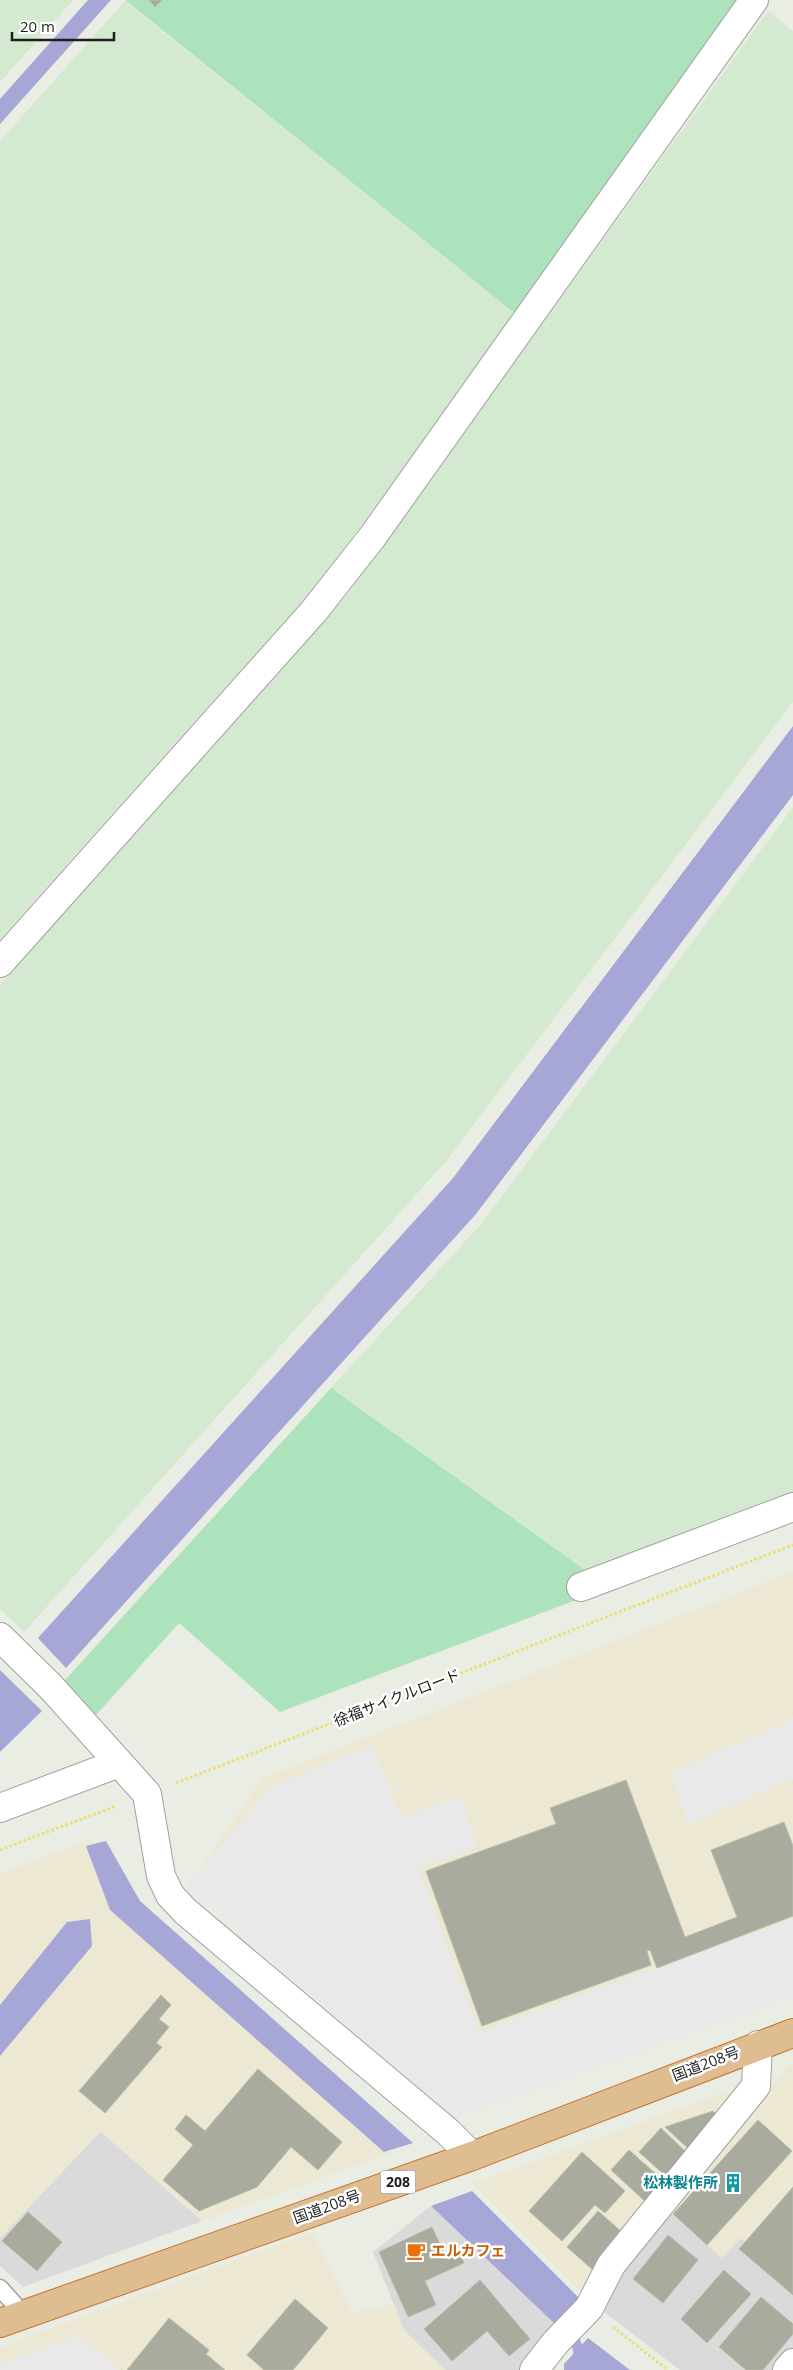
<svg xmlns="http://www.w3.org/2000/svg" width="793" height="2370" font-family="'Open Sans','Noto Sans JP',sans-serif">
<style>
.residential{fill:#dadada}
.commercial{fill:#ede8d3}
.farmland{fill:#d4ead0}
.grass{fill:#ade3bc}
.parking{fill:#e9e9e9}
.water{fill:#a7a7d7}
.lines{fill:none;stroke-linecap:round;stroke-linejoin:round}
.stream{stroke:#a7a7d7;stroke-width:10}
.building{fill:#a9ab9f;stroke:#b8bda7}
.lane-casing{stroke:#a1a1a1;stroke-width:19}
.street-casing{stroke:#a1a1a1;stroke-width:30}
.highway-casing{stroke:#c87333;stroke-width:30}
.path{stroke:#edde74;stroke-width:3;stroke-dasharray:2.5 2.5;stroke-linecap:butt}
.lane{stroke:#fff;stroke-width:16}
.street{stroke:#fff;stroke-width:28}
.highway{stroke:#debe91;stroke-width:28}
.labels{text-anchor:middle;stroke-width:5;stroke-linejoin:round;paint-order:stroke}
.shield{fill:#fff;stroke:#616161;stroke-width:1}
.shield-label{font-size:14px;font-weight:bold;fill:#1d1d1d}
.street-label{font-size:15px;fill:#1d1d1d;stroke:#fff}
.culture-label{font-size:15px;font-weight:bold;fill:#0d838f;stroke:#fff;text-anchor:end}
.food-label{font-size:15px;font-weight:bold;fill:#c56008;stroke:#fff;text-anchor:start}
</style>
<rect width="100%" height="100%" fill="#e9ede3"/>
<!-- residential -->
<g class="residential">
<polygon points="101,2131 202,2221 23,2287 0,2266 0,2238"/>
<polygon points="431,2206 555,2324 519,2370 445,2370 404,2330 373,2252"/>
<polygon points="668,2211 741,2238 793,2287 793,2370 680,2370 595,2305"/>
</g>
<!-- commercial -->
<g class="commercial">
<polygon points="793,1572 793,1996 454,2118 187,1887 263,1778"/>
<polygon points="89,1840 114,1909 390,2153 202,2221 100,2131 0,2238 0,1874"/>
<polygon points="793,2064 793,2287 741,2238 722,2258 668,2211 788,2066"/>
<polygon points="725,2092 736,2100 581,2292 472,2184"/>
<polygon points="312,2232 352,2313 394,2304 404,2330 445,2370 0,2370 0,2347"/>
</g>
<!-- farmland -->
<g class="farmland">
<polygon points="0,0 73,0 0,82"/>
<polygon points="125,1 517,315 316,586 0,939 0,141"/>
<polygon points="768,11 793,31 793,702 448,1159 24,1632 0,1609 0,985 347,595"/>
<polygon points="793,807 793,1493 585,1570 331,1388 481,1224"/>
</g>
<!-- grass -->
<g class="grass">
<polygon points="125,0 740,0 517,315"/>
<polygon points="331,1388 585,1570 584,1597 280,1712 179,1623 96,1715 65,1680"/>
</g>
<!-- parking -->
<g class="parking">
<polygon points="793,1715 793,1780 792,1779 688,1824 670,1773 788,1722"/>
<polygon points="372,1745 402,1818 461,1795 477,1847 418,1868 479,2032 793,1919 793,1996 454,2118 187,1887 269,1788"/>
<polygon points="79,2335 119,2370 0,2370 0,2365"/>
</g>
<!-- water -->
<g class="water">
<polygon points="88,0 111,0 0,124 0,99"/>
<polygon points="793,726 793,795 476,1214 66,1668 38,1638 453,1178"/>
<polygon points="0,1670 42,1711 0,1752"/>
<polygon points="106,1841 140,1901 413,2143 384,2152 110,1910 86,1846"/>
<polygon points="90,1919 92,1946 0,2056 0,2005 67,1922"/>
<polygon points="472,2191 579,2298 555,2324 431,2206"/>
<polygon points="588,2338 630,2370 564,2370 564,2364"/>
</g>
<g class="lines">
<!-- stream -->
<polyline class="stream" points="571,2329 578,2349 580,2370"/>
</g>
<!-- building -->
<g class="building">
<polygon points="149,0 162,0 155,7"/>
<polygon points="626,1780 685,1937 737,1917 711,1850 784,1822 793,1846 793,1916 657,1968 650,1950 647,1951 651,1965 482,2026 426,1871 556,1824 550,1808"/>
<polygon points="161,1995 171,2005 159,2019 169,2027 156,2043 162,2047 105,2113 79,2091"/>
<polygon points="258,2069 342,2142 318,2170 291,2147 257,2187 199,2211 163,2180 193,2145 175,2129 186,2115 205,2131"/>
<polygon points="713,2111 722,2122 693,2153 665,2127"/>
<polygon points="758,2120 792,2151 707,2245 673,2214"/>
<polygon points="661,2128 690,2156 669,2179 639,2152"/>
<polygon points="629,2150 666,2183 648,2204 611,2170"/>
<polygon points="582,2152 625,2191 605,2213 595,2205 562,2241 529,2211"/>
<polygon points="793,2187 793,2295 739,2249"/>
<polygon points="598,2211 624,2234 594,2271 567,2247"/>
<polygon points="28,2212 62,2242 37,2271 2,2241"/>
<polygon points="432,2227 445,2255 458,2249 464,2263 425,2281 436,2305 408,2317 379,2252"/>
<polygon points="668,2235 698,2260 663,2303 633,2279"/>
<polygon points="724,2270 751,2294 707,2343 681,2319"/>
<polygon points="480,2280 530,2339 509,2356 487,2331 452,2361 424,2329"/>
<polygon points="761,2297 793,2324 793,2334 763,2370 746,2370 719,2347"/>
<polygon points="295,2299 328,2328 293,2370 264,2370 247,2355"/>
<polygon points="169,2318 209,2350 206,2354 225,2370 127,2370"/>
</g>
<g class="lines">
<!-- lane casing -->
<g class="lane-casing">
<polyline id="lane" points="0,2288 24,2315"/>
</g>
<!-- street casing -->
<g class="street-casing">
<g id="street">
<polyline points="0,963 314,611 373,536 754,0"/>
<polyline points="581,1587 793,1507"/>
<polyline points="0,1637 51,1687 147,1794 161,1876 170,1895 185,1911 448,2132 472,2156"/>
<polyline points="0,1808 119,1763"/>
<polyline points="534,2370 556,2342 589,2308 611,2265 756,2086 758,2045"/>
<polyline points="787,2370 793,2363"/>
</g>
</g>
<!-- highway casing -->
<g class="highway-casing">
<polyline id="highway" points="0,2323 472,2156 793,2033"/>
</g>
<!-- path -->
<g class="path">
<polyline points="176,1783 793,1545"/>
<polyline points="0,1850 116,1806"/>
<polyline points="613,2327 668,2370"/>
</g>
<!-- lane -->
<use href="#lane" class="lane"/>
<!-- street -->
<use href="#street" class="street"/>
<!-- highway -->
<use href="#highway" class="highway"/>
</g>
<!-- icons -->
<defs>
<g id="building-bare" transform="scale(1.5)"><path d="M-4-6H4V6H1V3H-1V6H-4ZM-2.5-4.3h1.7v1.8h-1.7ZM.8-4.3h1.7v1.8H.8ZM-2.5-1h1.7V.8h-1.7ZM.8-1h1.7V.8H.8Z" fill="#0f9aa8" stroke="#fff" stroke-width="2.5" paint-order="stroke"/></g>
<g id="cafe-bare" transform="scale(1.5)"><path d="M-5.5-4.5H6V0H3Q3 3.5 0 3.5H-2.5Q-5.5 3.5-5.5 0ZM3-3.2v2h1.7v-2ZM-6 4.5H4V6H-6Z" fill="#e8710a" stroke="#fff" stroke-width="2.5" paint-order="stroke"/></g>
</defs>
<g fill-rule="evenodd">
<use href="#building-bare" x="733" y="2183"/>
<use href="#cafe-bare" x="416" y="2251"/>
</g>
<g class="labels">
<!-- shield labels -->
<rect class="shield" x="380.5" y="2170.5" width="35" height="23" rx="4"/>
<g class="shield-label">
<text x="398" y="2187">208</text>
</g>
<!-- street labels -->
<g class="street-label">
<text transform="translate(397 1698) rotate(-21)" y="5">徐福サイクルロード</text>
<text transform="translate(706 2064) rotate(-21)" y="5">国道208号</text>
<text transform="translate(327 2207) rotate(-20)" y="5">国道208号</text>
</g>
<!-- culture labels -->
<g class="culture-label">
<text x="718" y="2188">松林製作所</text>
</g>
<!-- food labels -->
<g class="food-label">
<text x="431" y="2256">エルカフェ</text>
</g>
</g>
<!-- scale -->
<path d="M12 32v8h102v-8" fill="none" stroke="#1d1d1d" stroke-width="2.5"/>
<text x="20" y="32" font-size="15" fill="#1d1d1d" stroke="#ffffff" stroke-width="4" paint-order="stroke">20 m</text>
</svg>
